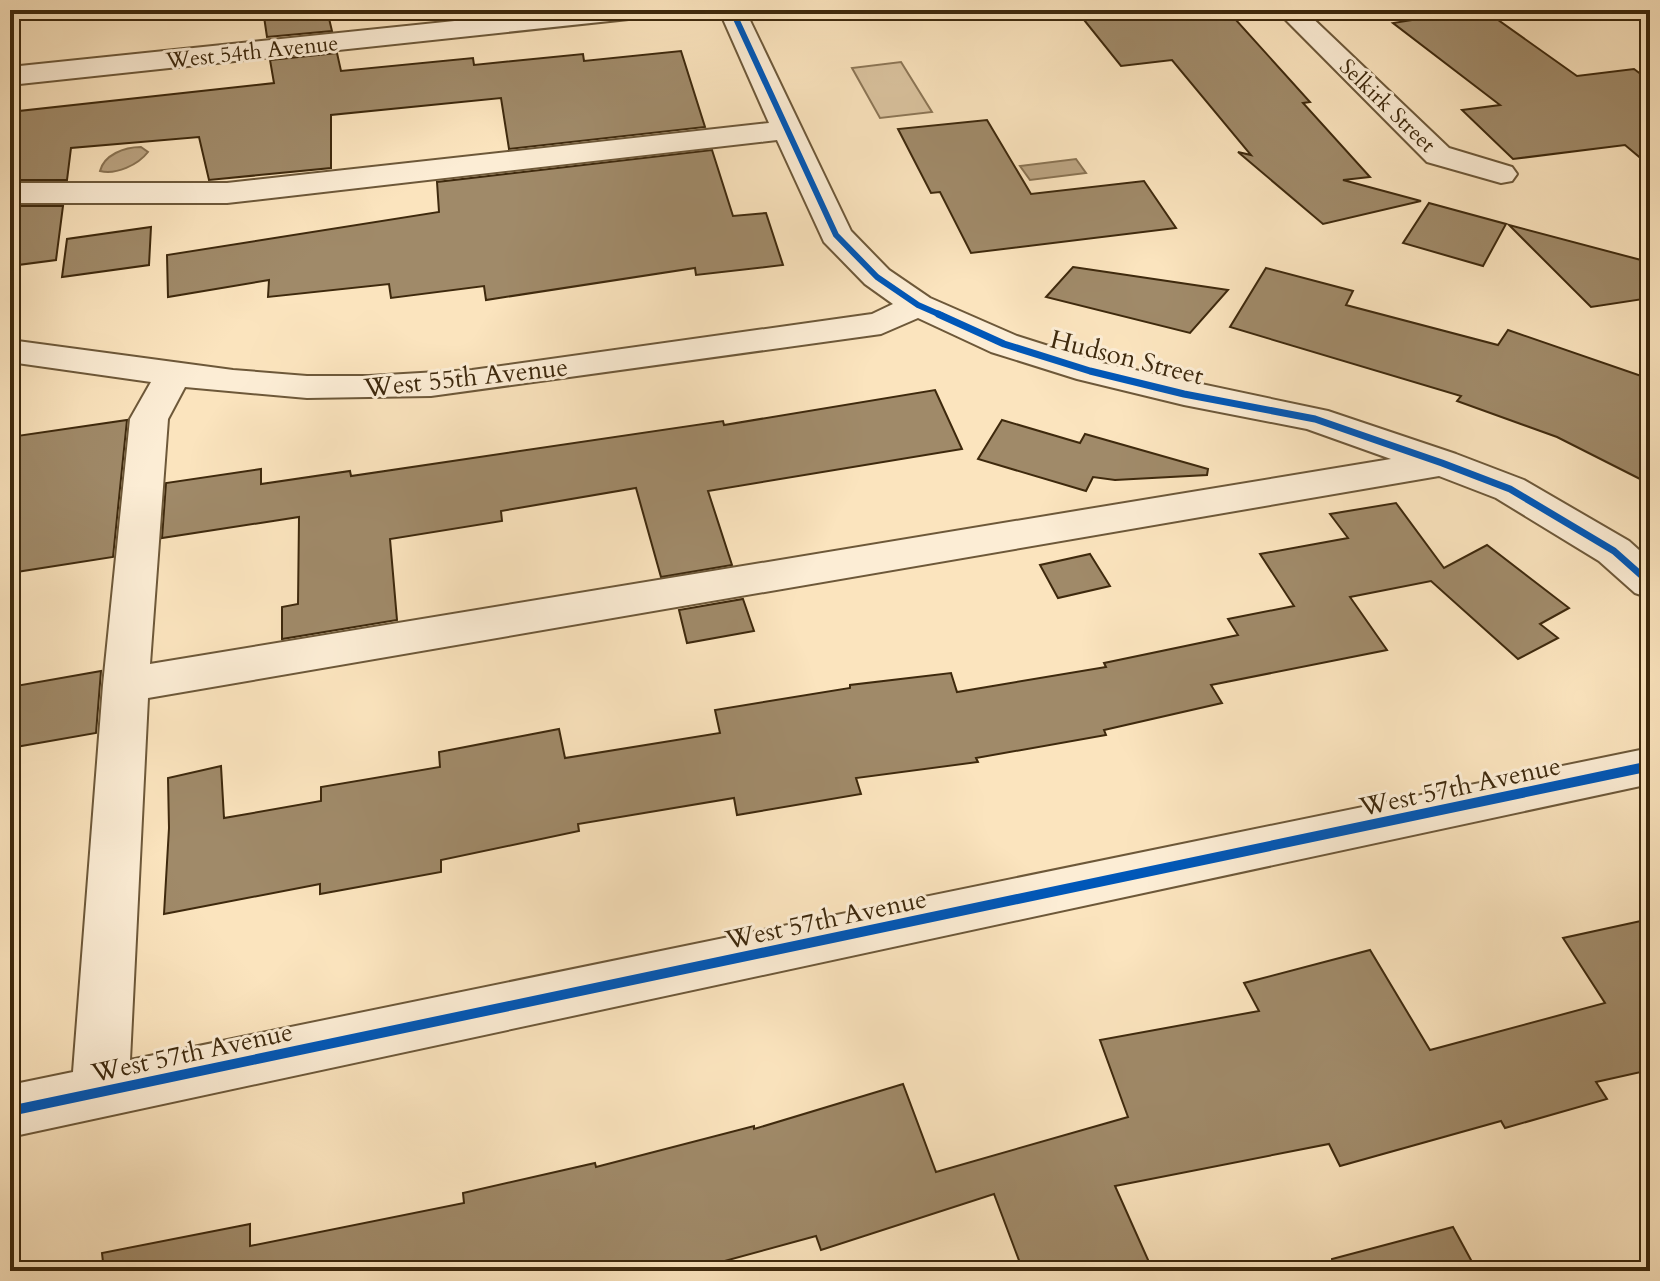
<svg xmlns="http://www.w3.org/2000/svg" width="1660" height="1281" font-family="Cardo,serif">
<style>
.green{fill:#dbc4a0;stroke:#8c7656;stroke-width:2}
.water{fill:#bba482;stroke:#897353;stroke-width:2}
.building{fill:#a08a69;stroke:#3e290d;stroke-width:2}
.lines{fill:none;stroke-linecap:round;stroke-linejoin:round}
.minor-casing{stroke:#6d5839;stroke-width:4}
.minor{fill:#fcedd5;fill-rule:evenodd}
.cycleway-far2-casing{stroke:#fcedd5;stroke-width:9}
.cycleway-far1-casing{stroke:#fcedd5;stroke-width:12}
.cycleway-casing{stroke:#fcedd5;stroke-width:15}
.cycleway-far2{stroke:#0057b8;stroke-width:6}
.cycleway-far1{stroke:#0057b8;stroke-width:7}
.cycleway{stroke:#0057b8;stroke-width:10}
.labels{text-anchor:middle;stroke-width:6;stroke-linejoin:round;paint-order:stroke}
.far-street-label{font-size:22px;fill:#3e290d;stroke:#fcedd5}
.street-label{font-size:26px;fill:#3e290d;stroke:#fcedd5}
</style>
<rect width="100%" height="100%" fill="#fbe4be"/>
<filter id="stains"><feTurbulence type="fractalNoise" baseFrequency=".0025" numOctaves="4"/><feColorMatrix values="0 0 0 0 .2 0 0 0 0 .09 0 0 0 0 .02 0 0 0 .5 -.17"/></filter>
<radialGradient id="worn" r=".72"><stop offset=".6" stop-color="#630" stop-opacity="0"/><stop offset="1" stop-color="#630" stop-opacity=".3"/></radialGradient>
<!-- green -->
<polygon class="green" points="901,62 932,112 880,118 852,68"/>
<!-- water -->
<g class="water">
<path d="M141,147L148,152C138,165 116,175 100,171C104,155 124,147 141,147Z"/>
<polygon points="1076,159 1086,173 1030,180 1020,166"/>
</g>
<!-- building -->
<g class="building">
<polygon points="263,10 327,10 332,31 267,37"/>
<polygon points="1076,10 1227,10 1310,102 1303,103 1370,177 1343,180 1421,201 1323,224 1238,152 1251,155 1172,60 1121,66"/>
<polygon points="1475,10 1484,10 1577,76 1634,69 1650,81 1650,166 1625,145 1513,159 1462,110 1500,105 1393,23"/>
<polygon points="681,51 705,127 509,149 501,98 331,115 331,168 209,180 199,137 71,148 67,180 10,180 10,112 274,83 270,60 337,53 341,71 473,58 474,65 583,54 584,61"/>
<polygon points="987,120 1031,194 1144,181 1176,228 971,253 940,192 931,193 898,129"/>
<polygon points="712,150 733,216 766,213 783,265 696,275 695,268 486,300 484,286 391,298 389,284 268,297 269,280 168,297 167,255 439,212 437,182"/>
<polygon points="1429,203 1506,224 1483,266 1403,243"/>
<polygon points="10,206 63,206 56,260 10,266"/>
<polygon points="1509,225 1641,260 1650,268 1650,298 1591,307"/>
<polygon points="151,227 149,265 62,277 67,239"/>
<polygon points="1073,267 1228,290 1190,333 1046,297"/>
<polygon points="1266,268 1353,291 1346,305 1498,345 1508,330 1650,379 1650,484 1557,437 1457,401 1461,396 1230,327"/>
<polygon points="935,390 962,449 708,491 732,565 661,577 636,488 501,511 502,521 390,539 397,620 282,639 282,607 298,604 299,517 162,538 166,483 261,469 261,484 350,471 351,476 723,421 724,425"/>
<polygon points="127,420 113,557 10,573 10,437"/>
<polygon points="1002,420 1080,443 1085,434 1208,469 1207,475 1115,480 1093,477 1086,491 978,459"/>
<polygon points="1396,503 1444,568 1487,545 1569,608 1540,624 1558,638 1518,659 1431,581 1350,597 1387,650 1211,685 1222,703 1104,730 1106,735 976,758 978,762 856,778 861,794 737,815 734,798 578,824 579,831 441,860 441,872 320,894 320,884 164,914 169,828 168,778 221,766 224,818 321,801 321,787 440,767 439,752 559,729 565,758 720,733 715,710 850,688 850,685 951,673 957,692 1106,667 1104,663 1238,635 1228,619 1294,606 1260,554 1348,538 1330,514"/>
<polygon points="1090,554 1110,586 1058,598 1040,565"/>
<polygon points="743,599 754,631 687,643 679,610"/>
<polygon points="101,671 96,733 10,748 10,687"/>
<polygon points="1650,919 1650,1070 1596,1082 1607,1099 1505,1128 1501,1121 1340,1166 1329,1144 1115,1186 1153,1271 1023,1271 994,1194 821,1250 816,1236 688,1271 104,1271 102,1253 250,1224 250,1246 464,1203 463,1193 595,1163 596,1167 754,1126 754,1129 903,1084 936,1172 1128,1117 1100,1040 1259,1011 1244,983 1370,950 1430,1050 1605,1003 1563,938"/>
<polygon points="1453,1227 1477,1271 1333,1271 1332,1259"/>
</g>
<g class="lines">
<!-- minor casing -->
<g class="minor-casing">
<g id="minor">
<polygon points="561,10 651,10 648,16 638,18 10,85 10,67"/>
<path d="M719,10H745L851,231L889,270L930,298L1017,336L1102,363L1328,411L1456,454L1524,480L1629,541L1650,560V598L1635,593L1599,561L1496,498L1439,476L148,698L130,1060L1650,748V784L10,1137V1085L73,1072L103,685L130,419L151,382L10,362V340L233,370L307,376H369L472,370L872,314L893,304L865,284L824,242L777,140L227,203H10V183H227L769,123ZM918,318L991,352L1077,379L1184,405L1307,429L1391,459L150,664L168,419L185,387L307,398L431,396L881,334Z"/>
<polygon points="1276,10 1304,10 1449,148 1512,167 1517,174 1512,181 1501,183 1427,162"/>
</g>
</g>
<!-- minor -->
<use href="#minor" class="minor"/>
<!-- cycleway-far2 casing -->
<g class="cycleway-far2-casing">
<polyline id="cycleway-far2" points="732,10 836,235 877,277 918,305 943,316"/>
</g>
<!-- cycleway-far1 casing -->
<g class="cycleway-far1-casing">
<polyline id="cycleway-far1" points="938,314 1004,344 1090,371 1184,394 1315,419 1442,463 1510,489 1614,551 1650,583"/>
</g>
<!-- cycleway casing -->
<g class="cycleway-casing">
<polyline id="cycleway" points="10,1111 1650,766"/>
</g>
<!-- cycleway-far2 -->
<use href="#cycleway-far2" class="cycleway-far2"/>
<!-- cycleway-far1 -->
<use href="#cycleway-far1" class="cycleway-far1"/>
<!-- cycleway -->
<use href="#cycleway" class="cycleway"/>
</g>
<g class="labels">
<!-- far-street labels -->
<g class="far-street-label">
<text transform="translate(252 51) rotate(-6)" y="8">West 54th Avenue</text>
<text transform="translate(1388 105) rotate(44)" y="8">Selkirk Street</text>
</g>
<!-- street labels -->
<g class="street-label">
<text transform="translate(1127 357) rotate(14)" y="9">Hudson Street</text>
<text transform="translate(466 377) rotate(-6)" y="9">West 55th Avenue</text>
<text transform="translate(1460 786) rotate(-12)" y="9">West 57th Avenue</text>
<text transform="translate(826 919) rotate(-12)" y="9">West 57th Avenue</text>
<text transform="translate(192 1052) rotate(-12)" y="9">West 57th Avenue</text>
</g>
</g>
<!-- margin -->
<rect width="1660" height="1281" fill="none" stroke="#fbe4be" stroke-width="40"/>
<rect x="12" y="12" width="1636" height="1257" fill="none" stroke="#3e290d" stroke-width="4"/>
<rect x="20" y="20" width="1620" height="1241" fill="none" stroke="#3e290d" stroke-width="2"/>
<rect width="100%" height="100%" filter="url(#stains)"/>
<rect width="100%" height="100%" fill="url(#worn)"/>
</svg>
